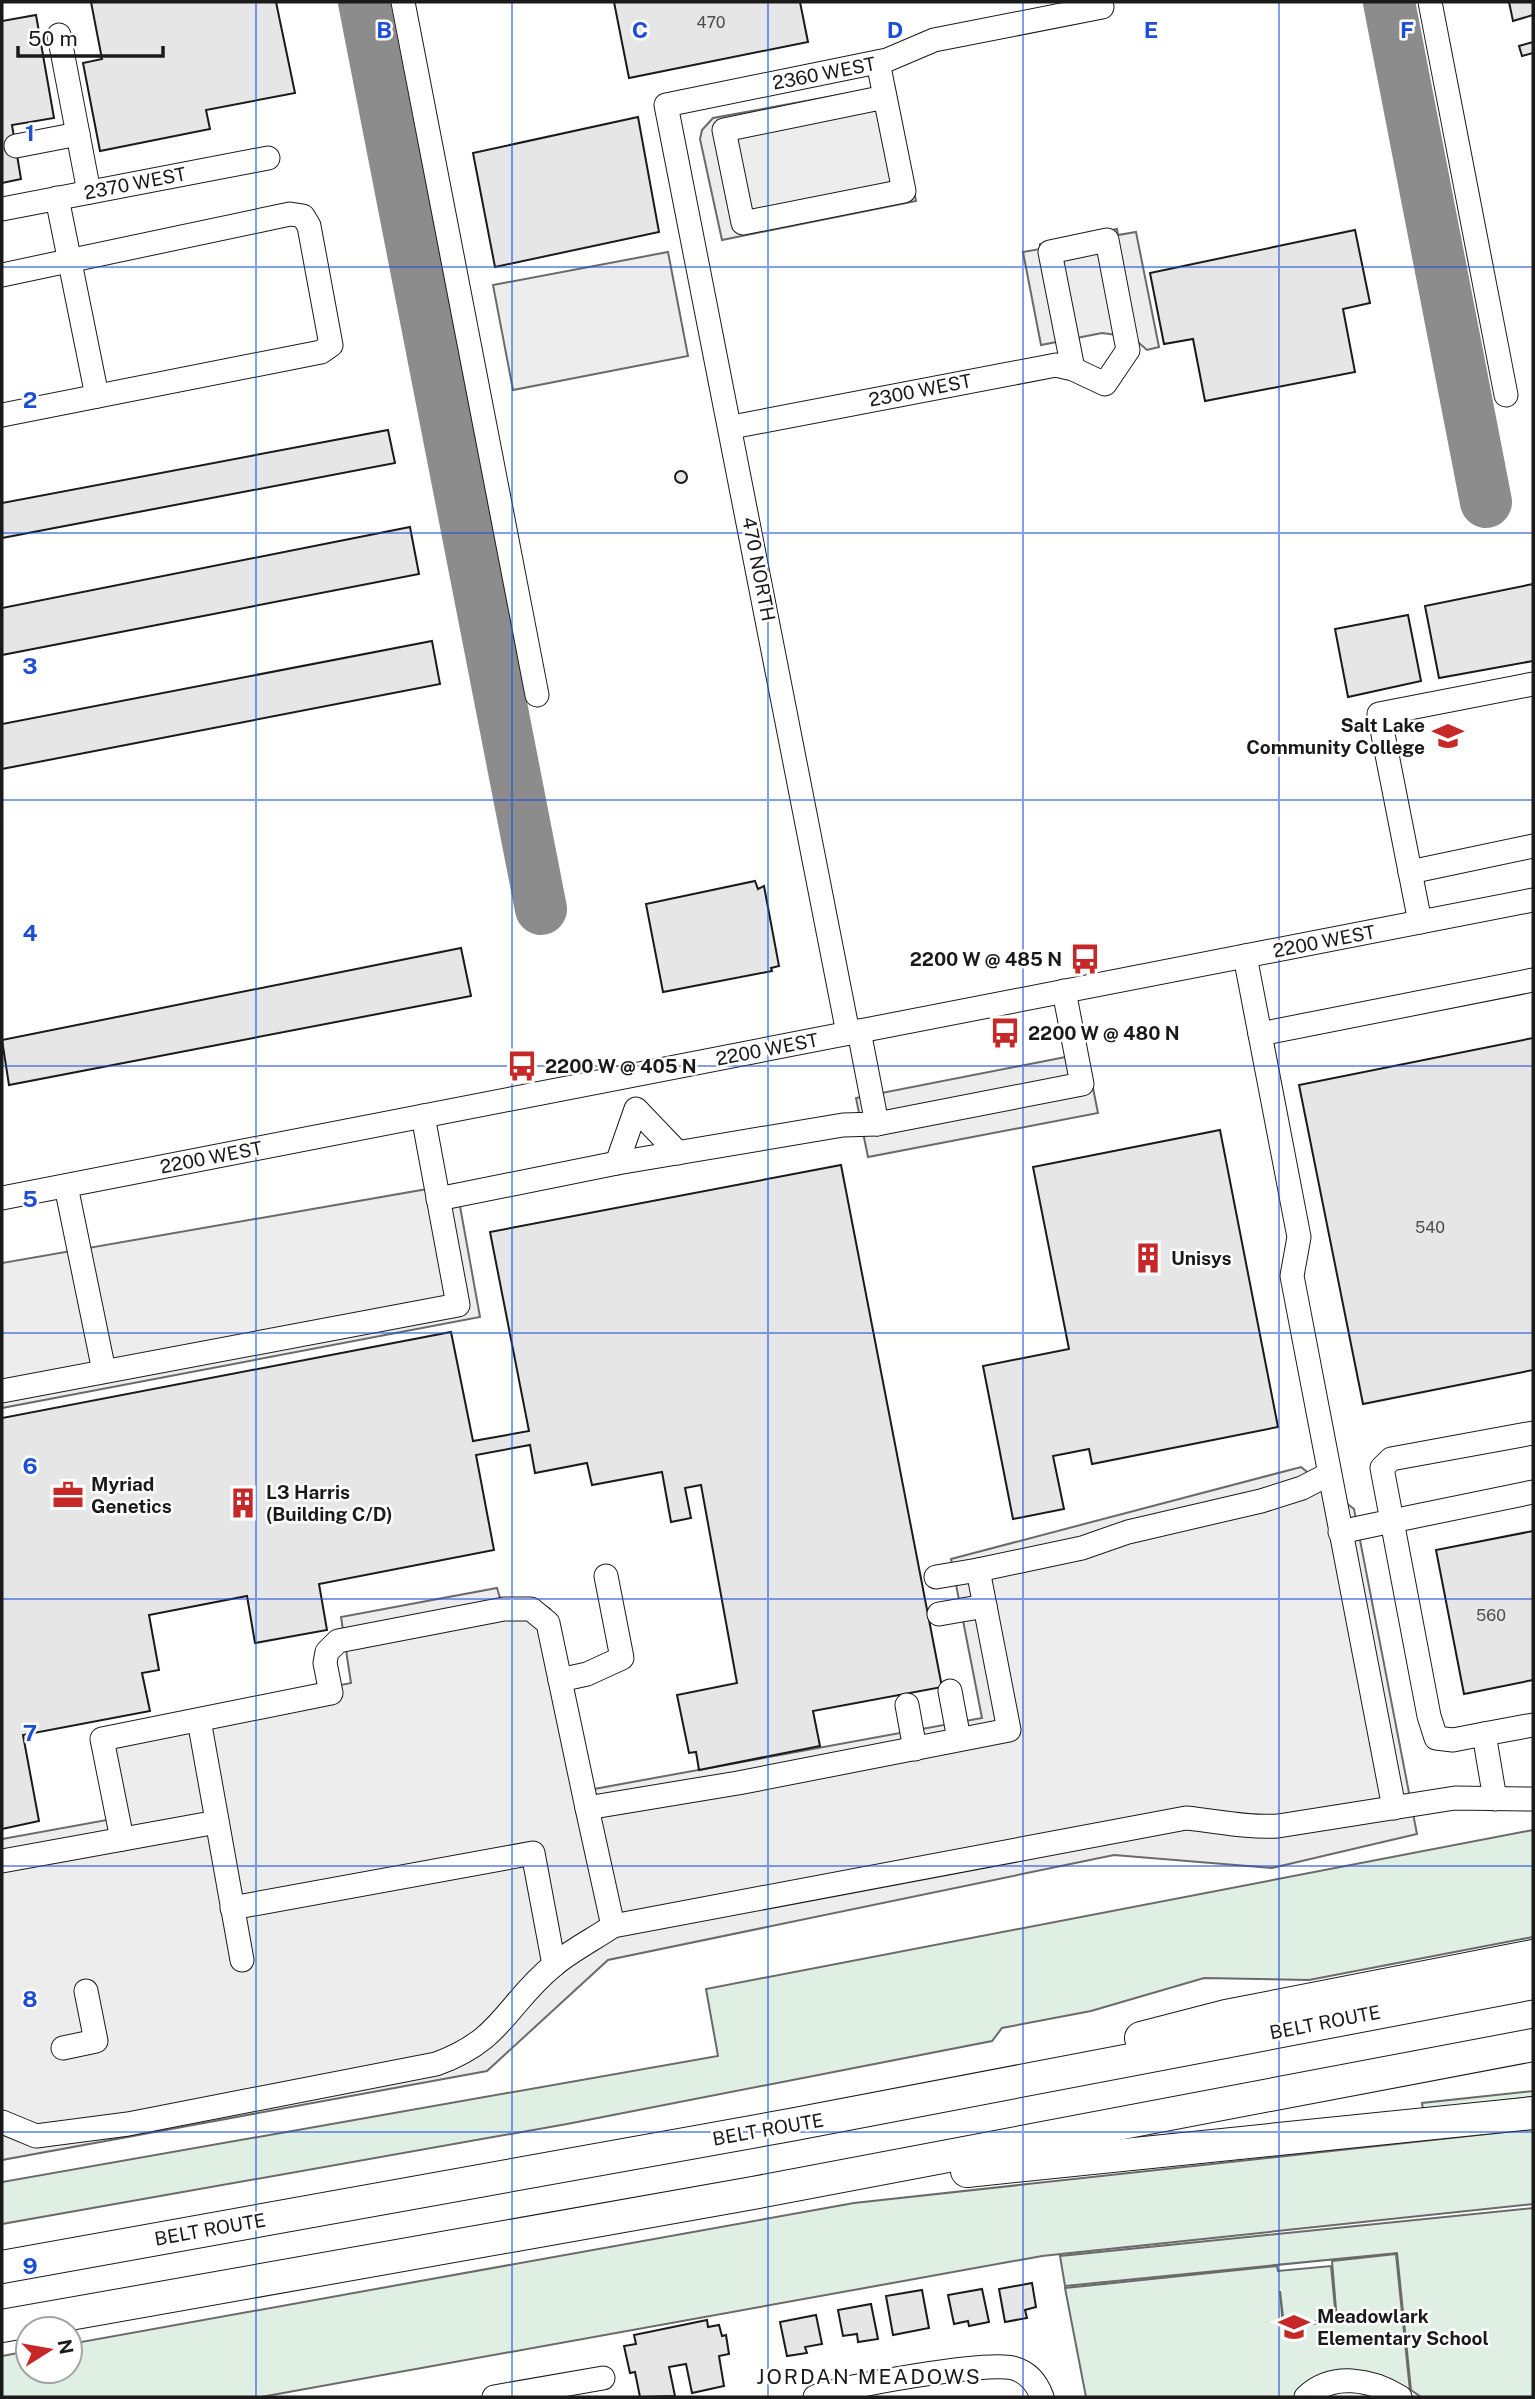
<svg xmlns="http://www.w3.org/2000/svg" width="1535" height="2399" font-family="'Public Sans',sans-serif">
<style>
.green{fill:#e0efe3;stroke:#6a6a6a;stroke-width:2}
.parking{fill:#ededed;stroke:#6a6a6a;stroke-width:2}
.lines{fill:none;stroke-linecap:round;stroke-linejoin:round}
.taxiway{stroke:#8c8c8c;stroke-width:52}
.building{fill:#e6e6e6;stroke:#1a1a1a;stroke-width:2}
.minor-casing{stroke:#1a1a1a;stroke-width:25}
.highway-casing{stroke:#1a1a1a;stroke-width:34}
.minor{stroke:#fff;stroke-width:23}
.highway{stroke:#fff;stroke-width:32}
.grid{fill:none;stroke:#1d4ed8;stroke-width:2;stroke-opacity:0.55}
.labels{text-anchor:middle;stroke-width:5;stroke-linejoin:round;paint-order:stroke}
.number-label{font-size:16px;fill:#4d4d4d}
.street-label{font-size:19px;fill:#1a1a1a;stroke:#fff}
.poi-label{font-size:19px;font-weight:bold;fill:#1a1a1a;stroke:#fff;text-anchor:start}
.neighbourhood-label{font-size:21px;letter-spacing:2px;fill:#1a1a1a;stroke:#fff}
.grid-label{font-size:23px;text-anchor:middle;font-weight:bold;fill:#1d4ed8;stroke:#fff;stroke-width:5;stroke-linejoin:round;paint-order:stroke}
</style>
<rect width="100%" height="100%" fill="#fff"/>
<!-- green -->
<g class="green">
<polygon points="1533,1830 1533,1937 1309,1980 1204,1978 1091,2011 1002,2028 992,2041 567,2124 2,2224 2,2182 718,2056 706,1989"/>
<polygon points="1533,2091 1533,2097 1423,2110 1422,2103"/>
<polygon points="1533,2129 1533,2204 1042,2256 261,2397 2,2397 2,2356 28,2351 28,2371 70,2371 70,2344 854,2203"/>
<polygon points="1533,2208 1533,2397 1421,2397 1411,2390 1397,2253 1065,2286 1060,2256"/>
<polygon points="1396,2254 1410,2391 1405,2397 1350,2389 1323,2397 1086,2397 1065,2288 1277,2266 1278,2271 1331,2266 1336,2319 1284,2325 1280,2291 1283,2327 1337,2321 1332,2261"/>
</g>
<!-- parking -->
<g class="parking">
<polygon points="894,85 916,201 722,240 700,139 702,130 713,118"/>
<polygon points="1117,229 1118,235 1136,232 1159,347 1147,350 1132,337 1102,333 1041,345 1023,252 1040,249 1040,244"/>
<polygon points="668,252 688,356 513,390 493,285"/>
<polygon points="1086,1053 1098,1113 868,1157 856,1098"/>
<polygon points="456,1184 480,1317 2,1408 2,1263"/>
<polygon points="1301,1467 1354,1509 1417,1834 1272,1868 1114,1855 608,1960 487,2071 2,2160 2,1839 107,1820 93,1735 351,1683 341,1617 497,1588 501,1601 537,1601 550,1609 559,1625 594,1789 982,1718 951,1559"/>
</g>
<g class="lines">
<!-- taxiway -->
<g class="taxiway">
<polyline points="364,2 541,909"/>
<polyline points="1389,2 1486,502"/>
</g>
</g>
<!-- building -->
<g class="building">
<polygon points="91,2 276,2 295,93 206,110 210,129 100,151 83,63 102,59"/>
<polygon points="614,2 800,2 808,42 629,78"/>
<polygon points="1509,2 1533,2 1533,15 1513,21"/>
<polygon points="36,15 54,118 12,125 21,179 2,183 2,21"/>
<polygon points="1533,42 1533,53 1522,56 1519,46"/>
<polygon points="638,117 659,232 495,267 473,153"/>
<polygon points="1355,230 1370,303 1343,309 1355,372 1205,401 1193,339 1164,344 1150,273"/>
<polygon points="388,430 395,463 2,538 2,503"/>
<circle cx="681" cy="477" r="6"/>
<polygon points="410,527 419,574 2,655 2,608"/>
<polygon points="1533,584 1533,661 1439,678 1425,606"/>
<polygon points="1408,615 1421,681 1348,697 1335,629"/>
<polygon points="432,641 440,684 2,769 2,724"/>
<polygon points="755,881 758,889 764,886 779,966 771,968 772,971 663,992 646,904"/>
<polygon points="461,948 471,996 9,1085 2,1040"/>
<polygon points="1533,1038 1533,1370 1363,1404 1299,1085"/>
<polygon points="1220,1130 1278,1427 1092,1464 1089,1449 1053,1456 1064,1509 1013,1519 983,1366 1069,1349 1033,1167"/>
<polygon points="841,1165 942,1687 813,1711 820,1746 699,1770 696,1752 689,1753 677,1695 737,1683 701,1485 685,1488 691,1518 671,1522 662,1472 592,1485 587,1463 535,1473 530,1445 476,1455 494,1550 319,1584 327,1630 255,1643 247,1596 149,1615 159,1670 142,1673 150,1711 23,1735 39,1821 2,1829 2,1418 451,1332 473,1441 529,1431 490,1232"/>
<polygon points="1533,1531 1533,1680 1464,1694 1436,1550"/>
<polygon points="1032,2283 1036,2307 1025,2310 1027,2318 1005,2322 999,2289"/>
<polygon points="982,2289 989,2322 969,2326 968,2321 954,2324 948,2295"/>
<polygon points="922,2290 929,2328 893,2335 886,2296"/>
<polygon points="871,2304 878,2339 858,2342 857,2334 843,2336 838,2310"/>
<polygon points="816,2315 822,2344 805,2347 807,2353 787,2356 780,2322"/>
<polygon points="707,2320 708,2327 719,2325 722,2336 726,2335 729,2354 719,2356 724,2386 692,2393 686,2364 669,2367 675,2396 640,2397 635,2372 630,2373 624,2346 636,2344 634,2335"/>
</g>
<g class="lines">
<!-- minor casing -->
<g class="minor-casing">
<g id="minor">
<polyline points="403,2 537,695"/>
<polyline points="1430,2 1506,395"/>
<polyline points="59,35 89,192"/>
<polyline points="878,62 904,191 743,223 724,130 885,97"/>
<polyline points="16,146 78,134"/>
<polyline points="57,198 97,396"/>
<polyline points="2,209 268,158"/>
<polyline points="2,275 290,214 303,216 309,226 331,345 321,352 2,415"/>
<polyline points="732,427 1056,365 1073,369 1105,384 1128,350 1107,240 1050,252 1073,369"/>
<polyline points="1410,872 1533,846"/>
<polyline points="1420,922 1379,714 1533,684"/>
<polyline points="1245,956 1299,1237 1292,1276 1394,1808"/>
<polyline points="859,1031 877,1124 1082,1084 1064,991"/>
<polyline points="848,1033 666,105 887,60 934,40 1102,7"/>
<polyline points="1260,1034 1533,980"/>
<polyline points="617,1163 636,1109 678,1153"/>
<polyline points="66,1186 104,1371"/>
<polyline points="2,1198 1533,900"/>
<polyline points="438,1199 617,1163 843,1125 877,1124"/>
<polyline points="2,1391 458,1305 423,1116"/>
<polyline points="1340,1532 1392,1521 1382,1468 1391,1459 1533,1433"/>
<polyline points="936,1577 978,1570"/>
<polyline points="939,1614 985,1606"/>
<polyline points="560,1680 587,1674 622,1658 606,1576"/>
<polyline points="950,1691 959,1739"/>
<polyline points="907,1705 915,1749"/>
<polyline points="199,1720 242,1960"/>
<polyline points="1484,1734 1533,1725"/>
<polyline points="1495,1799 1484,1734 1453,1740 1436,1738 1429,1716 1392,1521 1533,1492"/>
<polyline points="587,1808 613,1926"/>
<polyline points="122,1839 102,1739 331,1693 325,1663 327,1652 338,1641 504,1609 531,1609 548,1623 587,1808 738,1783 1009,1730 978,1570 1082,1548 1128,1532 1261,1501 1302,1488 1329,1474"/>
<polyline points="2,1861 217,1822"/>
<polyline points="232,1908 533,1853 554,1965"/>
<polyline points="63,2048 96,2041 86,1991"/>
<path d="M2,2122L36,2136L128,2124L436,2064C503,2040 506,2004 554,1965C572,1950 594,1939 613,1926L1186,1818C1217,1821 1247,1828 1278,1826L1455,1798L1533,1799"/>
<polyline points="494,2397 603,2378"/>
<path d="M815,2397C843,2386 987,2361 1013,2368C1028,2372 1037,2383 1042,2397"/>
<path d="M1306,2397C1332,2372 1371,2379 1400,2397"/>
</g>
</g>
<!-- highway casing -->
<g class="highway-casing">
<g id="highway">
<polyline points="1141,2038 1226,2016 1533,1956"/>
<polyline points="967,2171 1533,2113"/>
<polyline points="2,2267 790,2125 1533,1983"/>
<polyline points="2,2326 753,2193 1533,2045"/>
</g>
</g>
<!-- minor -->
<use href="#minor" class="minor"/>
<!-- highway -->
<use href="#highway" class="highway"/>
</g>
<!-- grid -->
<path class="grid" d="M256,2V2397M512,2V2397M768,2V2397M1023,2V2397M1279,2V2397M2,267H1533M2,533H1533M2,800H1533M2,1066H1533M2,1333H1533M2,1599H1533M2,1866H1533M2,2132H1533"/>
<!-- icons -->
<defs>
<g id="university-bare" transform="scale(2.415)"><path d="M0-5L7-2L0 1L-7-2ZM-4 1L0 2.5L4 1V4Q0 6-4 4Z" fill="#c62828" stroke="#fff" stroke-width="2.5" paint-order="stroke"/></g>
<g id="bus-bare" transform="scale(2.415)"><path d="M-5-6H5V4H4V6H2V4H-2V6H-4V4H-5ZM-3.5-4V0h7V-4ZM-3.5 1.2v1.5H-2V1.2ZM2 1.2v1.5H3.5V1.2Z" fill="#c62828" stroke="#fff" stroke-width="2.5" paint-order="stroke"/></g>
<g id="building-bare" transform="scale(2.415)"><path d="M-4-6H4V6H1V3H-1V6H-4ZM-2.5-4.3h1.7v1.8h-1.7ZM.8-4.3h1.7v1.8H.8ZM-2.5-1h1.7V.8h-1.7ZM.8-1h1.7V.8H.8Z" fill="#c62828" stroke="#fff" stroke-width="2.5" paint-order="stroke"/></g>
<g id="office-bare" transform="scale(2.415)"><path d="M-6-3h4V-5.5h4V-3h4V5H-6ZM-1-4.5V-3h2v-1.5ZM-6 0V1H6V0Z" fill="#c62828" stroke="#fff" stroke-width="2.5" paint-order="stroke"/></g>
<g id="school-bare" transform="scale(2.415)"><path d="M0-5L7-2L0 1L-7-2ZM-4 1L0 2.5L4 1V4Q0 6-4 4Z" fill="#c62828" stroke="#fff" stroke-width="2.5" paint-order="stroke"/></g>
</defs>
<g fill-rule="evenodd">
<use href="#university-bare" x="1448" y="736"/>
<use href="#bus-bare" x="1085" y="959"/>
<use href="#bus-bare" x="1005" y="1033"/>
<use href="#bus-bare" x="522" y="1066"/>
<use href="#building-bare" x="1148" y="1258"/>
<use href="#office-bare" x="68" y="1495"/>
<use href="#building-bare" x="243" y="1503"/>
<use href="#school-bare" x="1294" y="2327"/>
</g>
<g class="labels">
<!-- number labels -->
<g class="number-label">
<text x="711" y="28">470</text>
<text x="1430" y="1233">540</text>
<text x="1491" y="1621">560</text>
</g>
<!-- street labels -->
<g class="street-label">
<text transform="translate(824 73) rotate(-11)" y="7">2360 WEST</text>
<text transform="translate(135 183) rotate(-11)" y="7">2370 WEST</text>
<text transform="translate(920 390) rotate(-11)" y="7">2300 WEST</text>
<text transform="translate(759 569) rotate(79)" y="7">470 NORTH</text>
<text transform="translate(1324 941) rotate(-11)" y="7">2200 WEST</text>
<text transform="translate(767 1049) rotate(-11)" y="7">2200 WEST</text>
<text transform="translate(211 1157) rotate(-11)" y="7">2200 WEST</text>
<text transform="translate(1325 2022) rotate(-11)" y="7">BELT ROUTE</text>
<text transform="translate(768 2129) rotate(-10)" y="7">BELT ROUTE</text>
<text transform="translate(210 2229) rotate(-10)" y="7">BELT ROUTE</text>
</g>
<!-- poi labels -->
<g class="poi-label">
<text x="1425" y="732" text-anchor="end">Salt Lake<tspan x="1425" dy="22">Community College</tspan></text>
<text x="1062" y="966" text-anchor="end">2200 W @ 485 N</text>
<text x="1028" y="1040">2200 W @ 480 N</text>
<text x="545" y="1073">2200 W @ 405 N</text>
<text x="1171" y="1265">Unisys</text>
<text x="91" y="1491">Myriad<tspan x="91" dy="22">Genetics</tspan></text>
<text x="266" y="1499">L3 Harris<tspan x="266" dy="22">(Building C/D)</tspan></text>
<text x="1317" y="2323">Meadowlark<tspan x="1317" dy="22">Elementary School</tspan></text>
</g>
<!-- neighbourhood labels -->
<g class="neighbourhood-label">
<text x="869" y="2384">JORDAN MEADOWS</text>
</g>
</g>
<g class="grid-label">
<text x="384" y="38">B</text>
<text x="640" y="38">C</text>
<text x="895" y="38">D</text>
<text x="1151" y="38">E</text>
<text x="1407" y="38">F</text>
<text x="30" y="141">1</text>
<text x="30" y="408">2</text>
<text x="30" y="674">3</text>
<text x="30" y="941">4</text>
<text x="30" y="1207">5</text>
<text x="30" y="1474">6</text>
<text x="30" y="1741">7</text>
<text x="30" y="2007">8</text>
<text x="30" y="2274">9</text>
</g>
<!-- border -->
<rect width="1535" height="2399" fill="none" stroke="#1a1a1a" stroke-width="7"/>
<!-- north arrow -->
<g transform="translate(49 2350) rotate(79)"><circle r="33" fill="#ffffff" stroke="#a3a3a3" stroke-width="2"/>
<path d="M0-5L12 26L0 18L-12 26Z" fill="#c62828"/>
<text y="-10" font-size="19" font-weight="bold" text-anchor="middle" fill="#1a1a1a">N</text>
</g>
<!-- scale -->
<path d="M18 46v10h145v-10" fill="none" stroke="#1a1a1a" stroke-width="3.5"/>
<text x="28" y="46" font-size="21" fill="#1a1a1a" stroke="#ffffff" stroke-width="5" paint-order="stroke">50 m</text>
</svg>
